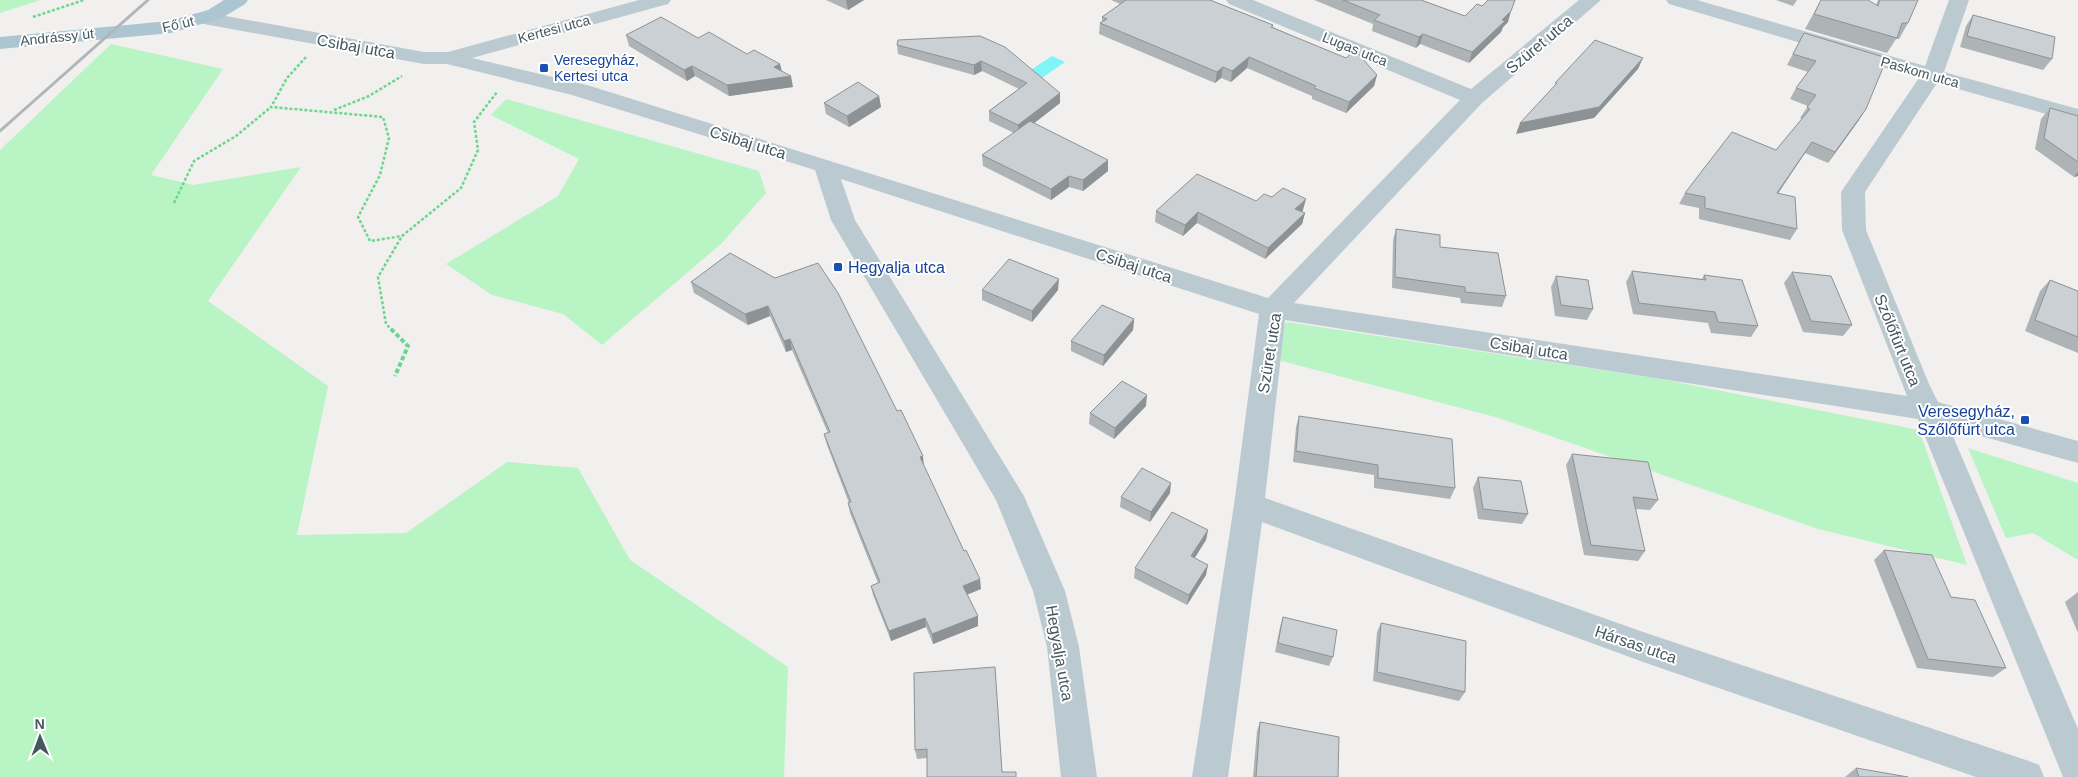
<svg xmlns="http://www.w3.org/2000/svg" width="2078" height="777" font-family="Helvetica,sans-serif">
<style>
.green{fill:#b8f4c4}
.water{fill:#80f4f6}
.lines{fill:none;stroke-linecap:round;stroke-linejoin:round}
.path-far1{stroke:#6cd68e;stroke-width:2.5;stroke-dasharray:3 2;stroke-linecap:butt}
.path{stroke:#6cd68e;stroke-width:4;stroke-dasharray:4.5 2.5;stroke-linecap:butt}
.minor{fill:#bbcad0;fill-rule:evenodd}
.major{fill:#abc5d1;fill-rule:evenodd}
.rail{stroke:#b0b6ba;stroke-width:3}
.wall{fill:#aeb3b6}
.shaded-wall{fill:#8d9294}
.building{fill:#cad0d4;stroke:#8d9294}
.transit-dot{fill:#1a4fb4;stroke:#fff;stroke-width:2}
.labels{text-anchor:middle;stroke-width:4;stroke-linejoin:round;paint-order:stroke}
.far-street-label{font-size:14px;fill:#45575f;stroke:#fff}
.far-transit-label{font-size:14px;fill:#164399;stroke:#fff;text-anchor:start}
.street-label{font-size:16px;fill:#45575f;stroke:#fff}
.transit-label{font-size:16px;fill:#164399;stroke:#fff;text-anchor:start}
</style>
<rect width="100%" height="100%" fill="#f2efef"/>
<!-- green -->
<g class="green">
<polygon points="0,0 41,0 0,13"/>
<polygon points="111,44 223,69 151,175 193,185 301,167 208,301 328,386 297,535 406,533 507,462 578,468 630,560 788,667 784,777 0,777 0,150"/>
<polygon points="506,99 759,171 766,193 721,244 602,345 563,314 492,295 446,264 558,196 579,159 491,115"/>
<polygon points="1287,322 1661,379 1919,430 1967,565 1818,529 1499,418 1274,359 1274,335"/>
<polygon points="1968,448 2078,483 2078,560 2033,533 2006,538"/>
</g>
<!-- water -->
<polygon class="water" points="1052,56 1065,62 1039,80 1026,73"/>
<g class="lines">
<!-- path-far1 -->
<g class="path-far1">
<polyline points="33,17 84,0"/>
<polyline points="306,57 287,78 271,107 383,117 389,138 380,175 358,217 370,241 402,236"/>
<polyline points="334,110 369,96 402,76"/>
<polyline points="174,203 194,161 236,136 271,107"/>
<polyline points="393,331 386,324 378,277 402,236 461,188 478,150 474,122 497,92"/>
</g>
<!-- path -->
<polyline class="path" points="391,329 408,346 395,376"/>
<!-- minor -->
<polygon class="minor" points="639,0 671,0 668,4 472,58 587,85 1268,298 1460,100 1229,4 1226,0 1253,0 1471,89 1579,0 1601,0 1482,103 1294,303 1907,396 1842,230 1841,192 1919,78 1669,4 1666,0 1697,0 1925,66 1949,0 1969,0 1944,72 2078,109 2078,123 1937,83 1865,192 1866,230 1929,384 1938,402 2078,441 2078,463 1949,427 2078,729 2078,777 2063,777 1918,419 1285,320 1265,498 1646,633 2026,760 2039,765 2044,777 1976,777 1646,663 1262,522 1228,777 1192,777 1234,505 1259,314 841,179 855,220 1024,496 1065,591 1079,647 1097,777 1061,777 1047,647 1033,591 996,500 831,220 815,170 572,95 447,64 424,64 204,24 197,22 194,18 197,14 204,12 424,52 448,52"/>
<!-- major -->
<polygon class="major" points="224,0 248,0 245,4 222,18 171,33 0,49 0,37 169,21 208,10"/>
<!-- rail -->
<polyline class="rail" points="0,131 148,0"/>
</g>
<!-- wall -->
<g class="wall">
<polygon points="826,0 864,0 848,10"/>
<polygon points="1111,0 1210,0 1273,25 1273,27 1377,75 1374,86 1346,113 1312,99 1312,96 1247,68 1231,82 1221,78 1215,83 1099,34 1100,23 1102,22 1102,17 1120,4"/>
<polygon points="1314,0 1421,0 1465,16 1508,22 1503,27 1501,32 1469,63 1420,44 1416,48 1372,31 1373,24"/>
<polygon points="1776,0 1797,0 1793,6"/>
<polygon points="1821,0 1876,5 1878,0 1918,0 1908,23 1899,39 1896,39 1887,53 1805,29"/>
<polygon points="1973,15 2052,59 2043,70 1960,47 1966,26"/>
<polygon points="1804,33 1859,120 1828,163 1805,153 1778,194 1797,229 1790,240 1699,219 1699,208 1679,204 1685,193 1776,150 1802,119 1800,118 1808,106 1790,99 1796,88 1808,72 1787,65"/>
<polygon points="626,35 698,38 747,54 780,64 782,71 793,87 729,96 695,76 687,81 629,46"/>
<polygon points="980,36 1060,93 1060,103 1034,123 1108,171 1083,191 1069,187 1051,200 983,166 982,155 1014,133 989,121 989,111 1019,89 982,71 974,75 898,54 897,45"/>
<polygon points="879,96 881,107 849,127 826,114 824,103"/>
<polygon points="2050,108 2078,116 2078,176 2074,177 2035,149 2041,119"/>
<polygon points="1272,197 1303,210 1302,212 1305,213 1302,224 1265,259 1197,223 1183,236 1155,222 1156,211 1256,201"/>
<polygon points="1396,229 1440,247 1506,296 1502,307 1461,303 1460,298 1392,288 1393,240"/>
<polygon points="730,253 924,466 981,589 967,594 978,626 933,644 926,627 891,641 873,595 871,586 878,583 850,513 848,503 849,503 827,445 824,434 828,433 792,350 786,352 770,316 748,325 694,293 691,282"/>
<polygon points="1632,271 1702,279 1704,275 1758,326 1751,337 1711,333 1708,323 1633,314 1626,282"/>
<polygon points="1792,272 1852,325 1843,336 1803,332 1784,283"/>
<polygon points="1556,276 1593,309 1587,320 1555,316 1551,287"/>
<polygon points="2050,280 2078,291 2078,353 2025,331 2040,291"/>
<polygon points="982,290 1058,290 1032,322 982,300"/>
<polygon points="1134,319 1133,330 1103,366 1071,351 1071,341"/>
<polygon points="1146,406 1114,439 1089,424 1090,413"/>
<polygon points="1299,416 1455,488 1450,499 1374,488 1374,475 1293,462 1296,427"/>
<polygon points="1572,454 1658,500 1650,510 1635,509 1645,551 1638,561 1584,555 1566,465"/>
<polygon points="1478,477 1528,514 1522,524 1478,519 1473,488"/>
<polygon points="1170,493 1150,522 1120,507 1121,497"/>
<polygon points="1208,530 1206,540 1195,558 1206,575 1187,605 1134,578 1135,568"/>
<polygon points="1884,550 1951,597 2006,668 1993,677 1917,668 1874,560"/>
<polygon points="2078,592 2078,633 2065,602"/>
<polygon points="1283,617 1333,657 1329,666 1275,652 1280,627"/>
<polygon points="1381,623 1465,692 1459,701 1373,681 1377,632"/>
<polygon points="914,673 1002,772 1016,777 927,758 917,759 915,750"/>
<polygon points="1260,722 1338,777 1253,777 1257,731"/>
<polygon points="1856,768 1908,777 1845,777"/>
</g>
<!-- shaded-wall -->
<g class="shaded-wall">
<polygon points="846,0 864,0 848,10"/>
<polygon points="1511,11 1508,22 1503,27 1501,32 1469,63 1472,52"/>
<polygon points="1423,34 1420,44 1416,48 1419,37"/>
<polygon points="1249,57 1247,68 1231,82 1232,71"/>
<polygon points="1643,58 1638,69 1594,118 1516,134 1520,123"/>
<polygon points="981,61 982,71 974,75 974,65"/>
<polygon points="780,64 782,74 774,67"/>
<polygon points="692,66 695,76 687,81 684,70"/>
<polygon points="1223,67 1221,78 1215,83 1217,72"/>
<polygon points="1377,75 1374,86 1346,113 1349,102"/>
<polygon points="791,76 793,87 729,96 727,85"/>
<polygon points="1060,93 1060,103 1019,135 1018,125"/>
<polygon points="879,96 881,107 849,127 847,116"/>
<polygon points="1866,109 1859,120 1828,163 1835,152"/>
<polygon points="1812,142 1805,153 1770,204 1777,193"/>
<polygon points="1108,160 1108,171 1083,191 1083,180"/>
<polygon points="2078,172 2078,176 2074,177"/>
<polygon points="1069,176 1069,187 1051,200 1051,189"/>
<polygon points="1306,199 1303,210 1293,220 1295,209"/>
<polygon points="1198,212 1197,223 1183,236 1185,225"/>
<polygon points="1305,213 1302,224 1265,259 1268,248"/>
<polygon points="1059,279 1058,290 1032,322 1032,311"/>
<polygon points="768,306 770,316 748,325 745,314"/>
<polygon points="1134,319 1133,330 1103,366 1104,355"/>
<polygon points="790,339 792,350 786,352 784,341"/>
<polygon points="1147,395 1146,406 1114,439 1115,428"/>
<polygon points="923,456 924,467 920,457"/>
<polygon points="1171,483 1170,493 1150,522 1151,512"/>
<polygon points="1208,530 1206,540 1189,566 1191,556"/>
<polygon points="1208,565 1206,575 1187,605 1189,595"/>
<polygon points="980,579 981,589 964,596 963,586"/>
<polygon points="978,616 978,626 933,644 932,634"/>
<polygon points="925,618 926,627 891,641 889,631"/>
</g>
<!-- building -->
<g class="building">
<polygon points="1126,0 1210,0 1273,25 1271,27 1346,58 1355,50 1377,75 1349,102 1314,88 1316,86 1249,57 1232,71 1223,67 1217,72 1100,23 1107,19 1102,17"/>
<polygon points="1343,0 1421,0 1465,16 1477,4 1482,6 1488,0 1515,0 1511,11 1502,20 1505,21 1472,52 1423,34 1419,37 1374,20 1380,15"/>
<polygon points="1821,0 1868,0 1878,6 1880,0 1918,0 1908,23 1902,23 1897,38 1814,14"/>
<polygon points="1973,15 2055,37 2052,59 1967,36"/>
<polygon points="661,17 698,38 709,32 747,54 754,50 780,64 774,67 791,76 727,85 692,66 684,70 626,35"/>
<polygon points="1804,33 1887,58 1866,109 1835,152 1812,142 1777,193 1795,197 1797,229 1705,208 1705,197 1685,193 1732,132 1776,150 1810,109 1807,107 1816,95 1796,88 1816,61 1793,54"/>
<polygon points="980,36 1005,47 1060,93 1018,125 989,111 1027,83 981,61 974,65 897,45 898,40"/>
<polygon points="1595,40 1643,58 1599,107 1520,123 1557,83 1555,83"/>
<polygon points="858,82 879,96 847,116 824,103"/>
<polygon points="2050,108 2078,116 2078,162 2044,138"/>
<polygon points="1030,121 1108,160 1083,180 1069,176 1051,189 982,155"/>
<polygon points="1197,174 1256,201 1264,194 1272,197 1283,188 1306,199 1295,209 1305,213 1268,248 1198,212 1185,225 1156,211"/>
<polygon points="1396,229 1440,235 1440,247 1498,253 1506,296 1465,292 1465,287 1395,277"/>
<polygon points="730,253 775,278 818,263 838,293 897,411 901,410 923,456 920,457 964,551 966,550 980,579 963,586 978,616 932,634 925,618 889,631 871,586 880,582 848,503 851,502 824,434 830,432 790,339 784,341 768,306 745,314 691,282"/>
<polygon points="1009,259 1059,279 1032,311 982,290"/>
<polygon points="1632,271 1706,280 1704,275 1742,280 1758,326 1718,322 1715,312 1639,303"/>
<polygon points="1792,272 1831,276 1852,325 1811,321"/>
<polygon points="1556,276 1588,280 1593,309 1561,305"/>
<polygon points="2050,280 2078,291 2078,337 2035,320"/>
<polygon points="1102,305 1134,319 1104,355 1071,341"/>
<polygon points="1122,381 1147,395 1115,428 1090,413"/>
<polygon points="1299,416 1452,439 1455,488 1378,478 1378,465 1296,451"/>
<polygon points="1572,454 1648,462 1658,500 1633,497 1645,551 1591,545"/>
<polygon points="1142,468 1171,483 1151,512 1121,497"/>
<polygon points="1478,477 1521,481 1528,514 1483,509"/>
<polygon points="1172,512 1208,530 1191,556 1208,565 1189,595 1135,568"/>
<polygon points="1884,550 1932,555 1951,597 1975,600 2006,668 1928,659"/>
<polygon points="1283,617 1337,630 1333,657 1278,643"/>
<polygon points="1381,623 1466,641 1465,692 1377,672"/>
<polygon points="995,667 1002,772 1016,772 1016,777 927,777 927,749 915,750 914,673"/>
<polygon points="1260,722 1339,737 1338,777 1256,777"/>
<polygon points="1856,768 1908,777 1859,777"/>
</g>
<!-- markers -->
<g class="transit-dot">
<rect x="539" y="63" width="10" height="10" rx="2.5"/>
<rect x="833" y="262" width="10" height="10" rx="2.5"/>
<rect x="2020" y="415" width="10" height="10" rx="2.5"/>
</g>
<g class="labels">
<!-- far-street labels -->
<g class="far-street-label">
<text transform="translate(178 24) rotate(-13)" y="5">Fő út</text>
<text transform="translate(554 29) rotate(-15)" y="5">Kertesi utca</text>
<text transform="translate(57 37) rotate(-6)" y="5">Andrássy út</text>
<text transform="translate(1355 49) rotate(22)" y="5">Lugas utca</text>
<text transform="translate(1920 72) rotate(16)" y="5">Paskom utca</text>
</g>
<!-- far-transit labels -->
<g class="far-transit-label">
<text x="554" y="65">Veresegyház,<tspan x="554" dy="16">Kertesi utca</tspan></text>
</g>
<!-- street labels -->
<g class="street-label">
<text transform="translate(1539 44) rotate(-40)" y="6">Szüret utca</text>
<text transform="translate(356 46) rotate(10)" y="6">Csibaj utca</text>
<text transform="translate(748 142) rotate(17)" y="6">Csibaj utca</text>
<text transform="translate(1134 265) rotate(18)" y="6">Csibaj utca</text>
<text transform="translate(1898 340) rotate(68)" y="6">Szőlőfürt utca</text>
<text transform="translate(1529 348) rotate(9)" y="6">Csibaj utca</text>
<text transform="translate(1269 353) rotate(-81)" y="6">Szüret utca</text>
<text transform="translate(1636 644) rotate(19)" y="6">Hársas utca</text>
<text transform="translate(1060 653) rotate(80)" y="6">Hegyalja utca</text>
</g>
<!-- transit labels -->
<g class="transit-label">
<text x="848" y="273">Hegyalja utca</text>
<text x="2015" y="417" text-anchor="end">Veresegyház,<tspan x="2015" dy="18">Szőlőfürt utca</tspan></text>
</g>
</g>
<!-- north arrow -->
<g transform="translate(40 737) rotate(359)" stroke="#ffffff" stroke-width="4" paint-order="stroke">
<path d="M0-4L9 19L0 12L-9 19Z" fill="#45575f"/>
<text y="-8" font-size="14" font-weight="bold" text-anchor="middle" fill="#45575f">N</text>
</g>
</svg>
